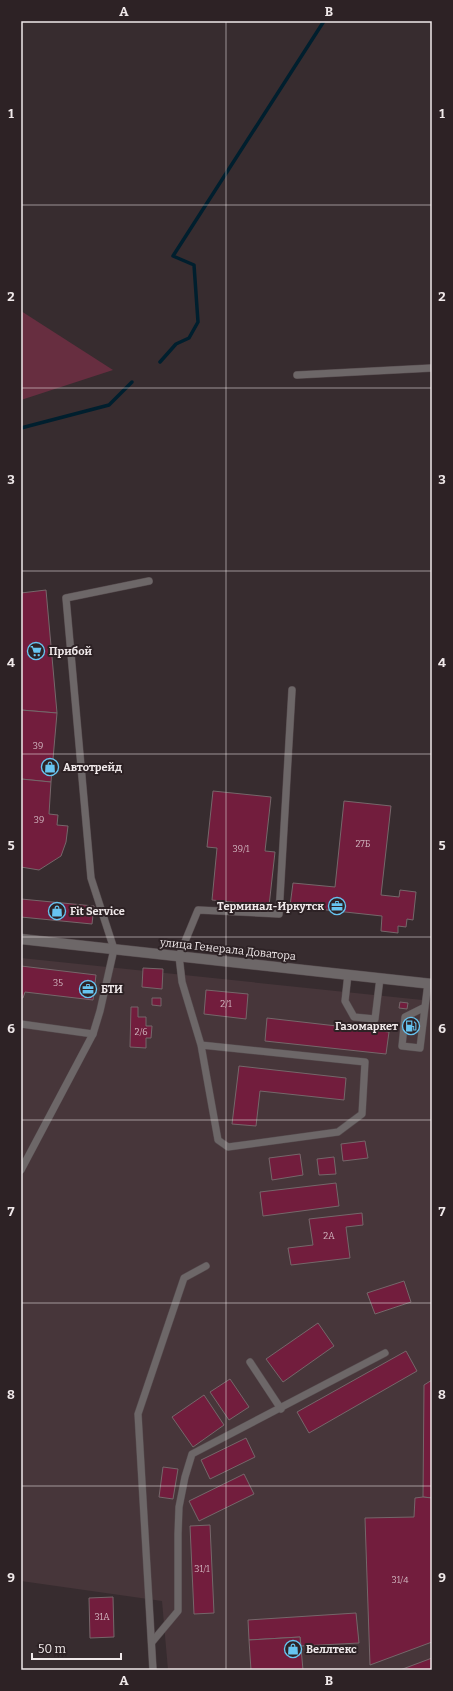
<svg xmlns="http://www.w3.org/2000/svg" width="453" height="1691" font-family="Bitter,serif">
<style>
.built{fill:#47363a}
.green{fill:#672e40}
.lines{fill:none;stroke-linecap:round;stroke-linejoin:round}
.stream{stroke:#001f2e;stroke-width:3.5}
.building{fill:#721d3d;stroke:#75676a}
.service-casing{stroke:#554a4d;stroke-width:8}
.tertiary-casing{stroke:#554a4d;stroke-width:11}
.service{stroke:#6d6768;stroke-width:7}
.tertiary{stroke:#6d6768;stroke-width:10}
.grid{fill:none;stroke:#f0e9ea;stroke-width:1;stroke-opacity:0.55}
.labels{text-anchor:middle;stroke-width:4;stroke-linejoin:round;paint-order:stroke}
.number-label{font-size:9px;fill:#d0b6bf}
.poi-label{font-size:11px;font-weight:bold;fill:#f0e9ea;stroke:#2d2225;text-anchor:start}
.street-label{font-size:11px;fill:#f0e9ea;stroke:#2d2225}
.neatline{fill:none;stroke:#f0e9ea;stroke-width:1.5}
.grid-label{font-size:13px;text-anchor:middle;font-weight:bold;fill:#f0e9ea}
</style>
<rect width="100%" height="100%" fill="#372c2f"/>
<!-- built -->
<polygon class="built" points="21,958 432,1001 432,1670 168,1670 162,1601 21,1581"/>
<!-- green -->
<polygon class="green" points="21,311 113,370 21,400"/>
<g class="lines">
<!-- stream -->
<g class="stream">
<polyline points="160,362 176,344 189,338 198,322 194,265 173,256 324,21"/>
<polyline points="21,428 109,405 132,382"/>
</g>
</g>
<!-- building -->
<g class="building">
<polygon points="46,590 57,713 21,710 21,593"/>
<polygon points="21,710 57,713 51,782 21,779"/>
<polygon points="21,779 51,782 49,814 58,815 57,825 68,826 66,842 61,856 39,870 21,867"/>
<polygon points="213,791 271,797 265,851 275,852 269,906 212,900 217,848 207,847"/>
<polygon points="344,801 391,806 381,895 399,897 400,890 416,892 413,920 407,919 406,927 398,926 398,933 381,931 382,916 290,906 293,883 335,887"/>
<polygon points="21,899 94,906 92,924 21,917"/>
<polygon points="21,966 96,975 93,1000 25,992 23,998 21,998"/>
<polygon points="143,968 163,969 162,989 142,987"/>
<polygon points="206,990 248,994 246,1019 204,1014"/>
<polygon points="152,998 161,998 161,1006 152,1005"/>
<polygon points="400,1002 408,1003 407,1009 399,1008"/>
<polygon points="131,1007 138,1007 138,1017 146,1017 146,1026 152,1026 151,1038 146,1038 146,1048 130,1047"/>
<polygon points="267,1018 389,1032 386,1054 265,1041"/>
<polygon points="239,1066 346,1078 344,1100 260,1091 256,1126 232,1124"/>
<polygon points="365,1141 368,1158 343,1161 341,1144"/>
<polygon points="300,1154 303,1175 272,1180 269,1158"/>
<polygon points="334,1157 336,1174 319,1175 317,1159"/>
<polygon points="336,1183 339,1206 263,1216 260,1192"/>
<polygon points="362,1213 363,1225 346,1227 350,1258 291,1265 288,1248 313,1245 309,1219"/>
<polygon points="404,1281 411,1302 375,1314 367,1293"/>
<polygon points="318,1323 334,1346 283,1382 266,1359"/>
<polygon points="406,1351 417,1371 309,1433 297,1412"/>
<polygon points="230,1379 249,1407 229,1420 210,1392"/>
<polygon points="432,1380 432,1498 423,1497 424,1385"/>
<polygon points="204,1395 224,1425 193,1447 172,1417"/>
<polygon points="246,1438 255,1457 210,1479 201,1460"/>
<polygon points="163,1467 178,1469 173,1499 159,1497"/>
<polygon points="244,1474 254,1494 199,1521 189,1501"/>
<polygon points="423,1497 432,1498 432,1642 370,1665 365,1518 414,1517 415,1498"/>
<polygon points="210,1525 214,1613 194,1614 190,1526"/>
<polygon points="113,1597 114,1637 90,1638 89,1598"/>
<polygon points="356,1613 359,1643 301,1646 300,1637 249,1640 248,1620"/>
<polygon points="300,1637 303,1670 251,1670 249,1640"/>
<polygon points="432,1658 432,1670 400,1670"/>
</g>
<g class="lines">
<!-- service casing -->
<g class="service-casing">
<g id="service">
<polyline points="297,375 432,368"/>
<polyline points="348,974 345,1001 354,1017 375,1019 380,978"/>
<polyline points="425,1007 420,1048 402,1046 405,1017 425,1007 428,983"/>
<polyline points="21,1024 93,1034"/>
<polyline points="201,1045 365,1062 362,1114 338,1132 228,1147 218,1140 201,1045 182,982 179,956 198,910 279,914 292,690"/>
<polyline points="21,1170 93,1034 100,1011 114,949 91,878 66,598 149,581"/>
<polyline points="250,1362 281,1409"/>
<polyline points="152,1642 178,1611 178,1534 179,1507 185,1477 192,1454 385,1353"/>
<polyline points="153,1670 138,1414 184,1278 206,1266"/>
</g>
</g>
<!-- tertiary casing -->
<g class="tertiary-casing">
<polyline id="tertiary" points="21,939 432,984"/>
</g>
<!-- service -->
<use href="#service" class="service"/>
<!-- tertiary -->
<use href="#tertiary" class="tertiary"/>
</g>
<!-- grid -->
<path class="grid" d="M226,21V1670M21,205H432M21,388H432M21,571H432M21,754H432M21,937H432M21,1120H432M21,1303H432M21,1486H432"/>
<!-- icons -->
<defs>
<g id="supermarket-ring" transform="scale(0.9)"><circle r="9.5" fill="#2d2225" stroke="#67c4f0" stroke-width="1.5"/><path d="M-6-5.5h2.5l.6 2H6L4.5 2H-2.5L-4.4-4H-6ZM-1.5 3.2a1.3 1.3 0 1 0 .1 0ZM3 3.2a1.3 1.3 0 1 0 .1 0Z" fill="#67c4f0"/></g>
<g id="shop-ring" transform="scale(0.9)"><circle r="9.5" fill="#2d2225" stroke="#67c4f0" stroke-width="1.5"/><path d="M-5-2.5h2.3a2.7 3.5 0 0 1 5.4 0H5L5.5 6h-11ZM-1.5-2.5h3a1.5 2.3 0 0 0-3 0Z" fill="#67c4f0"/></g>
<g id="office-ring" transform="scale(0.9)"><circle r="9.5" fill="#2d2225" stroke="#67c4f0" stroke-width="1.5"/><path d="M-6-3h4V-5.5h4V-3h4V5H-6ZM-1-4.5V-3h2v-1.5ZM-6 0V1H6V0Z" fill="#67c4f0"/></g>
<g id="fuel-ring" transform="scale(0.9)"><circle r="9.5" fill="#2d2225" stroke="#67c4f0" stroke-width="1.5"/><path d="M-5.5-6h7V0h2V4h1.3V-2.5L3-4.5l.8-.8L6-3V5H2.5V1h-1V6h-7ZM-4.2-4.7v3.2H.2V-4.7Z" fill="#67c4f0"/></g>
</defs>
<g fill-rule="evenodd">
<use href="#supermarket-ring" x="36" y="651"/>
<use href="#shop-ring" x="50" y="767"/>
<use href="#office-ring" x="337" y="906"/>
<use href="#shop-ring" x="57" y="911"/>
<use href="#office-ring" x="88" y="989"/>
<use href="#fuel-ring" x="411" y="1026"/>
<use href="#shop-ring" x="293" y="1649"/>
</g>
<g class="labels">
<!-- number labels -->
<g class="number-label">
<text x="38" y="749">39</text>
<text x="39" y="823">39</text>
<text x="363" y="847">27Б</text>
<text x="241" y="852">39/1</text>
<text x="58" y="986">35</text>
<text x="226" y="1007">2/1</text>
<text x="141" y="1035">2/6</text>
<text x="329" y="1239">2А</text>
<text x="202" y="1572">31/1</text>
<text x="400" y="1583">31/4</text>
<text x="102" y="1620">31А</text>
</g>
<!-- poi labels -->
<g class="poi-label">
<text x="49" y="655">Прибой</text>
<text x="63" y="771">Автотрейд</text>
<text x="324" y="910" text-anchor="end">Терминал-Иркутск</text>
<text x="70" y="915">Fit Service</text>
<text x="101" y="993">БТИ</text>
<text x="398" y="1030" text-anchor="end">Газомаркет</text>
<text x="306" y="1653">Веллтекс</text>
</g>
<!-- street labels -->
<g class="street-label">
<text transform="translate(228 949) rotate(6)" y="4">улица Генерала Доватора</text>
</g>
</g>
<!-- border -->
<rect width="453" height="1691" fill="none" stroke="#2d2225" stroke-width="44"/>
<!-- scale -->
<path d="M32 1653v6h89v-6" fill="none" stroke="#f0e9ea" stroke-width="2"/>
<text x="38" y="1653" font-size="12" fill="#f0e9ea" stroke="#2d2225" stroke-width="3" paint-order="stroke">50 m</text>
<rect x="22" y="22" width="409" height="1647" class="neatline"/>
<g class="grid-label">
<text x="124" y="16">A</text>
<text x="329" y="16">B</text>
<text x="11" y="118">1</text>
<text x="442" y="118">1</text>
<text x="11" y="301">2</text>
<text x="442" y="301">2</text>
<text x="11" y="484">3</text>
<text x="442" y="484">3</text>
<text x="11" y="667">4</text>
<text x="442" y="667">4</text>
<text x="11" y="850">5</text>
<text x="442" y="850">5</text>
<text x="11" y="1033">6</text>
<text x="442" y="1033">6</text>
<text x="11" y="1216">7</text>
<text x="442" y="1216">7</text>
<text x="11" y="1399">8</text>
<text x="442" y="1399">8</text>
<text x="11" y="1582">9</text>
<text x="442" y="1582">9</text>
<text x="124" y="1685">A</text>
<text x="329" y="1685">B</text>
</g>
</svg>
